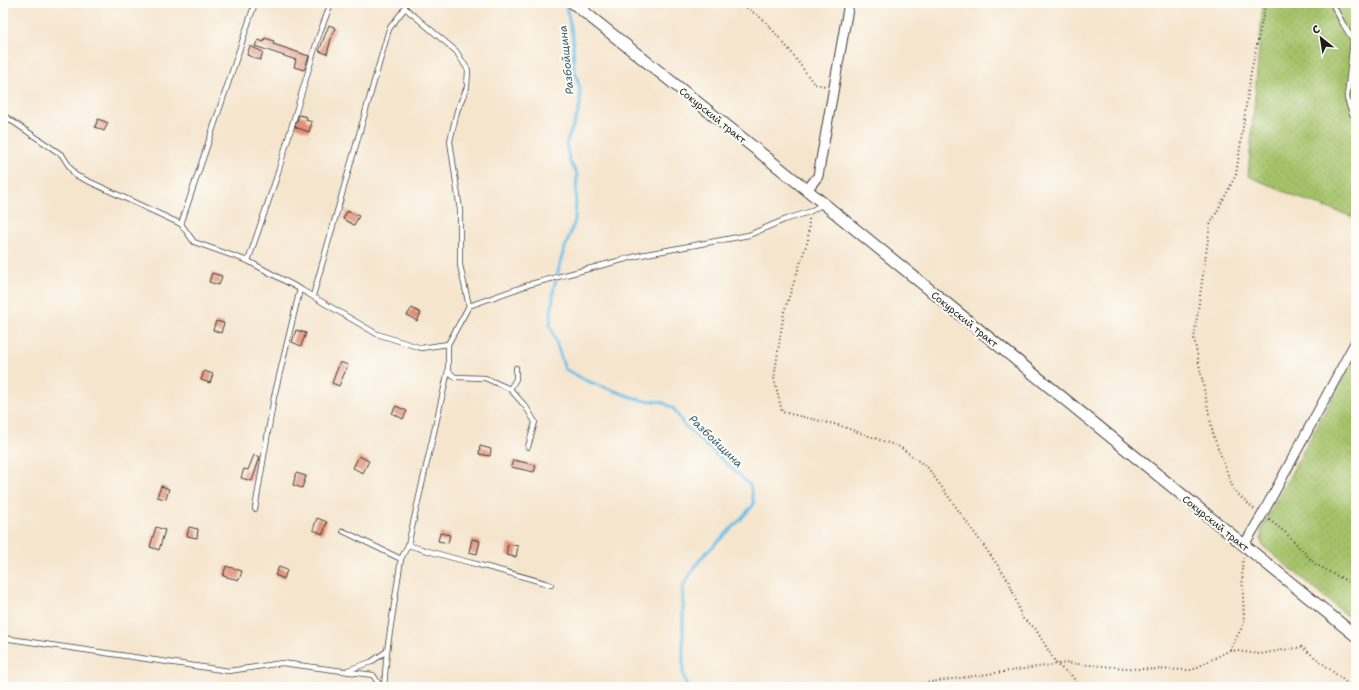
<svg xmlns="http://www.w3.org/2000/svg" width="1359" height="690" font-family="'Shantell Sans',sans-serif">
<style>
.grass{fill:url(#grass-dots);stroke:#606f42}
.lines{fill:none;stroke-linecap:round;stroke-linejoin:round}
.stream{stroke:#6dbfe9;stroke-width:3}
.building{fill:url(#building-hatch)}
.service-casing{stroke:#3d3a37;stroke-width:6}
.minor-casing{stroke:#3d3a37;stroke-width:11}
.tertiary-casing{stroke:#3d3a37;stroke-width:13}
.path{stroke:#3d3a37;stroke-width:2;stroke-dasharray:1 3;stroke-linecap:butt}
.service{stroke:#fff;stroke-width:4.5}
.minor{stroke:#fff;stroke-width:9}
.tertiary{stroke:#fff;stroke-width:11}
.labels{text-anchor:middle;stroke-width:4;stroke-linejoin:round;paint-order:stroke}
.street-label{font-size:10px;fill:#1c1c1c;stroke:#fdfcf7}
.water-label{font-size:11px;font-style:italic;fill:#3c5d6e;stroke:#fdfcf7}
</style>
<defs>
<pattern id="grass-dots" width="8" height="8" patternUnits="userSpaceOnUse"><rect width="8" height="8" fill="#a5c269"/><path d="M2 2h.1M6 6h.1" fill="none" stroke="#8da65a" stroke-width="1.8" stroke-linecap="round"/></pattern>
<pattern id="building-hatch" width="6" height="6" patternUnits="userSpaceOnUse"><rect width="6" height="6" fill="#e8957b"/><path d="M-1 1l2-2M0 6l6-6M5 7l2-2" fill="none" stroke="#bb7964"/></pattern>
</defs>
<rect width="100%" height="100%" fill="#fdfcf7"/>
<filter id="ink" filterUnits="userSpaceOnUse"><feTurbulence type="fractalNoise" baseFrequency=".025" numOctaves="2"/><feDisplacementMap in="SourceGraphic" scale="8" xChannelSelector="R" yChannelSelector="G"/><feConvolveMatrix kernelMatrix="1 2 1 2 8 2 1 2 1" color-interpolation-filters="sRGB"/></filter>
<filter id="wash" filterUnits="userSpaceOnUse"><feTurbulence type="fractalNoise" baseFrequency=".012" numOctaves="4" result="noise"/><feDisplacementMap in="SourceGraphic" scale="16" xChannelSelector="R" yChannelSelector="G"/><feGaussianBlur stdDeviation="0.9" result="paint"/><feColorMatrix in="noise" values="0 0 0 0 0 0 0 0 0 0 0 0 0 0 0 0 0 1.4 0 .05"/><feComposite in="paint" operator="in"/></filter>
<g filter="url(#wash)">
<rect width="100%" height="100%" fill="#f5e5cd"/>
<!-- grass -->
<g class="grass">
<polygon points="1263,3 1356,3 1356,218 1299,198 1248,176"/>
<polygon points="1356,354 1356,623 1263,546 1261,539 1262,527"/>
</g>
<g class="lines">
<!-- stream -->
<polyline class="stream" points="567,3 566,6 573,37 574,67 580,89 580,104 578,113 566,144 570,162 577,174 575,221 563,253 554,287 550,324 565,369 587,381 640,400 662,402 674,409 684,425 750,485 754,504 739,521 701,558 683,586 683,673 687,687"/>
</g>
<g id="blocks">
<!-- building -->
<g class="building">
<polygon points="329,25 336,28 333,35 332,35 327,54 319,51"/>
<polygon points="265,38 274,41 273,44 309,56 304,70 294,67 296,60 255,46 258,40 264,42"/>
<polygon points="250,46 263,52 260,60 247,55"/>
<polygon points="299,115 307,117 306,120 312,122 309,132 295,127"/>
<polygon points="98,119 108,123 104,131 95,127"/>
<polygon points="347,211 359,216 354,225 343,219"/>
<polygon points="212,273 222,276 219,285 209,282"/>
<polygon points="412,308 421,313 417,321 407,315"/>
<polygon points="216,321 224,323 221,333 213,330"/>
<polygon points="296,330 306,333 301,346 292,342"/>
<polygon points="340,362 348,365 339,386 332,383"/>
<polygon points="204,371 213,374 210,383 201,380"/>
<polygon points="396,406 407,411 403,419 392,413"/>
<polygon points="480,446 491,449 490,456 479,454"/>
<polygon points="254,455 260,457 252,481 241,478 244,469 248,470"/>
<polygon points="359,456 369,461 363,473 353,468"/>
<polygon points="513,460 536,465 534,472 511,467"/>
<polygon points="296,473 306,476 302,488 293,485"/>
<polygon points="161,486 169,489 166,499 157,497"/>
<polygon points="317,518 327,522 323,534 313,530"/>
<polygon points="156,527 165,530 159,550 150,547"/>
<polygon points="189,527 198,529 197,538 187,536"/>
<polygon points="440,533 450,535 448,543 438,541"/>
<polygon points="472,539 480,541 477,554 469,552"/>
<polygon points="508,544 518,546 516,557 506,555"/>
<polygon points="226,566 242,571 239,580 223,576"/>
<polygon points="279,567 287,570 284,579 275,575"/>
</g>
</g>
</g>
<g filter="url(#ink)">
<use href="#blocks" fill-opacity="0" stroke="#3d3a37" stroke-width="1"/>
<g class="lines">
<!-- service casing -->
<g class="service-casing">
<g id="service">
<polyline points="404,3 405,8 456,51 468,70 467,87 457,111 450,141 460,210 460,265 469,306"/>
<polyline points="1332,3 1343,24 1353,40"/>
<polyline points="1356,31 1353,40 1347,98 1352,114 1356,118"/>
<polyline points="3,115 62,155 75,175 181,224 194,242 248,261 300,289 377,334 421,348 448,344"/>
<polyline points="181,224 255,3"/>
<polyline points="248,261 276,179 318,38 331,3"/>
<polyline points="313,296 389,29 405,8"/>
<polyline points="448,371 455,377 485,378 510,389 526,407 535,422 528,447"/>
<polyline points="510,389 516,379 516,368"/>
<polyline points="255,509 274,397 300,289"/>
<polyline points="343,531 401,559"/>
<path d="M408,545C455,560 504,570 551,585"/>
<polyline points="3,638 229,671 282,663 373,675 381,687"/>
<polyline points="348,670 371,662 387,651"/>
<polyline points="384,687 387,651 401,559 408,545 448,371 448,344 469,306 531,284 641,255 749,235 784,220 809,212 823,204"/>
</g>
</g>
<!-- minor casing -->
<g class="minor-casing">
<g id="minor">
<polyline points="807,190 818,176 849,3"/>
<polyline points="1244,545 1262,515 1356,341"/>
</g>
</g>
<!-- tertiary casing -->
<g class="tertiary-casing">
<polyline id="tertiary" points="573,3 807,190 1356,636"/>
</g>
<!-- path -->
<g class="path">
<polyline points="740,3 765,21 791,52 814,84 826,86"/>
<polyline points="809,219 808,240 784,312 774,378 782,412 838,425 900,447 928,468 1009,581 1022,618 1035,628 1057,665 1071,675 1080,687"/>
<polyline points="1254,509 1234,491 1213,434 1194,338 1210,225 1236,175 1251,72 1266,3"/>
<polyline points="1269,520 1285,532 1315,564 1356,586"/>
<polyline points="1230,650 1259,654 1302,647 1352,687"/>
<polyline points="702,685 719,687"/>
<polyline points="896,687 1066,663 1138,669 1192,670 1230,650 1244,623 1242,570 1243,558"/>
</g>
<!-- service -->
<use href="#service" class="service"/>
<!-- minor -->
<use href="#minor" class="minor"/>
<!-- tertiary -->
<use href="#tertiary" class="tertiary"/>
</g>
</g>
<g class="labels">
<!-- street labels -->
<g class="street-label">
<text transform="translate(713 115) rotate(39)" y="4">Сокурский тракт</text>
<text transform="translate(965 319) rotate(39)" y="4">Сокурский тракт</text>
<text transform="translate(1216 523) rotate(39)" y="4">Сокурский тракт</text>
</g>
<!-- water labels -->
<g class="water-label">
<text transform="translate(566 60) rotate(-96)" y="4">Разбойщина</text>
<text transform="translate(716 441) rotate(44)" y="4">Разбойщина</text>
</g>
</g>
<!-- margin -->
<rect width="1359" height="690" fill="none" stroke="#fdfcf7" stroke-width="16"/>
<!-- north arrow -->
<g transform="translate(1321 38) rotate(330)" stroke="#fdfcf7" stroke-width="3" paint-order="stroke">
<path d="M0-3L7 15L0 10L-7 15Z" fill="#1c1c1c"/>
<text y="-6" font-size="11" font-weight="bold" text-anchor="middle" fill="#1c1c1c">С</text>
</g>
</svg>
